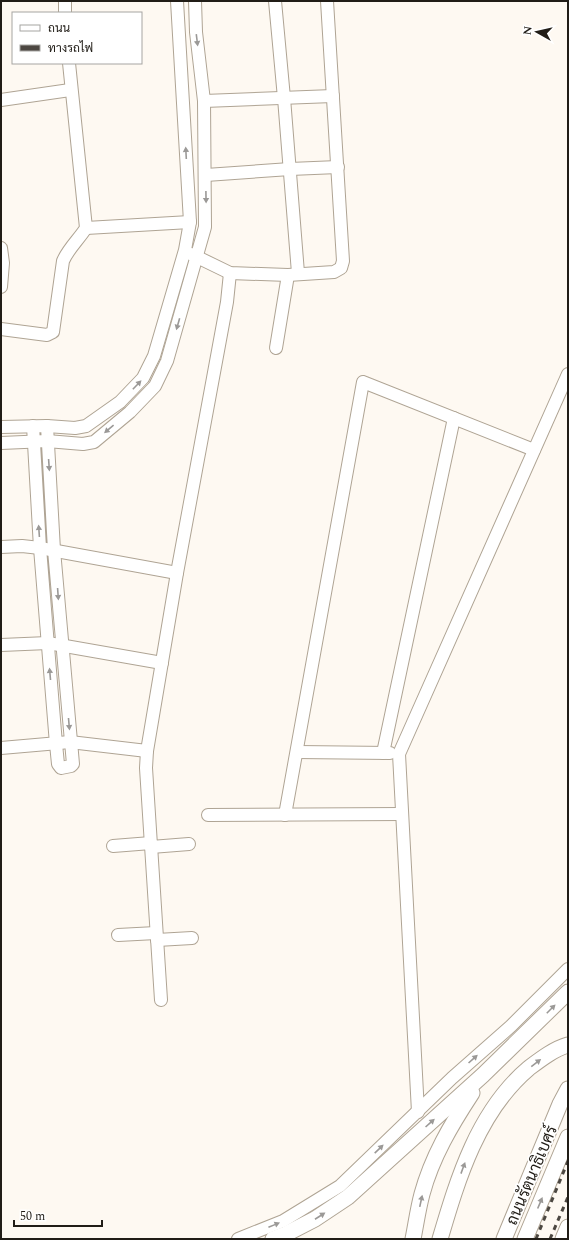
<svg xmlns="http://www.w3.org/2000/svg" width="569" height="1240" font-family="Spectral,Sarabun,serif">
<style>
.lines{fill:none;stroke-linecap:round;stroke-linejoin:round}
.minor-casing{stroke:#afa494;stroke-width:14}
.major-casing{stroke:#afa494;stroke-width:17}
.minor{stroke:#fff;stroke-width:12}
.major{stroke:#fff;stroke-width:15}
.rail{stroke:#4c4741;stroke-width:3;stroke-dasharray:5 5;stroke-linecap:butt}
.oneway{fill:#9b9997}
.labels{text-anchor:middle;stroke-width:3.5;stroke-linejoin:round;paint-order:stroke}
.street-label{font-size:16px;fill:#211d17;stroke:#fff}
</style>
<rect width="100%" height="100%" fill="#fef9f2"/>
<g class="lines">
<!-- minor casing -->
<g class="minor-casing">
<g id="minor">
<polyline points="65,1 65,13"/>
<polyline points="275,1 284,98 298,273"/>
<polyline points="1,100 70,90"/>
<polyline points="204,101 333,96"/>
<polyline points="206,175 290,169 338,167"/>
<polyline points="86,228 190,222"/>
<polyline points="1,248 3,263 1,287"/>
<polyline points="191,254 230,273 288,275 334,272 341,268 343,261 327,1"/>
<path d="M1,329L47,335L53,332L63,261C68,249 79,239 86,228L69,63"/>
<polyline points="276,348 288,275"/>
<polyline points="33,426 40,548 56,744 58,764 61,768 71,766 73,764 54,550 47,426"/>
<polyline points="1,427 47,426 75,428 86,426 120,402 143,378 154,356 185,250 190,222 177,1"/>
<polyline points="1,443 47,441 83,444 94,442 130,412 155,386 167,361 205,227 204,101 196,32 195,1"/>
<polyline points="1,547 22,546 40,548 177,573"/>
<polyline points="1,645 48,643 162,663"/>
<polyline points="1,748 70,742 147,751"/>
<polyline points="297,752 390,753"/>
<polyline points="383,753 454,418"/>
<polyline points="208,815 402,814"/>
<polyline points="285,815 363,382 534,450"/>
<polyline points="113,846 151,843"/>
<polyline points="151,847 189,844"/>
<polyline points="118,935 156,933"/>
<polyline points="157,940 192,938"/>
<polyline points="161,1000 146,768 147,751 177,573 227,302 230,273"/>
<polyline points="418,1112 399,754 568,374"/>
<polyline points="238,1239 283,1221 340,1186 452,1078 511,1026 568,969"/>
</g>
</g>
<!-- major casing -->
<g class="major-casing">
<g id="major">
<polyline points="273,1239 286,1234 315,1219 348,1197 390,1159 483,1075 568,992"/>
<path d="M413,1239C416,1224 418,1209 422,1194C432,1157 451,1125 472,1093"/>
<path d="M440,1239C458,1178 478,1111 529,1068C541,1059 554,1049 568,1045"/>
<polyline points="504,1239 560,1104 568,1089"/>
<polyline points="525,1239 568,1137"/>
<polyline points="563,1239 568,1227"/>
</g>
</g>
<!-- minor -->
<use href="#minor" class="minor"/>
<!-- major -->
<use href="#major" class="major"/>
<!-- rail -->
<g class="rail">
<polyline points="536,1239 568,1161"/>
<polyline points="550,1239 568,1197"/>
</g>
</g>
<!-- one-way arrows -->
<defs><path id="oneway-solid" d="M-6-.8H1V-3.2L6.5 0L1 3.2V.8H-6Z"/></defs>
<g class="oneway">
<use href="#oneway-solid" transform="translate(197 40) rotate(83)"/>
<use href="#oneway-solid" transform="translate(186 153) rotate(-93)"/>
<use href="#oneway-solid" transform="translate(206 197) rotate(89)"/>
<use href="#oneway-solid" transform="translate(178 324) rotate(106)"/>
<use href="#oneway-solid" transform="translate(137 385) rotate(-46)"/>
<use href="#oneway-solid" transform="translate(109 429) rotate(140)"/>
<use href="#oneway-solid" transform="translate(49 465) rotate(86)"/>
<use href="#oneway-solid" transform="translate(39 531) rotate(-94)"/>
<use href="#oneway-solid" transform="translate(58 594) rotate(86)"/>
<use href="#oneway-solid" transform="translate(50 674) rotate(-95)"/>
<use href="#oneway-solid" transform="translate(69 724) rotate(85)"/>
<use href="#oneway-solid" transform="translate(551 1009) rotate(-45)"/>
<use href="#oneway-solid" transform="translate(473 1059) rotate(-42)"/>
<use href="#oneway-solid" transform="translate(536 1063) rotate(-38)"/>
<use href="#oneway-solid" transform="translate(430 1123) rotate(-42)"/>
<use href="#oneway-solid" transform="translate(379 1149) rotate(-44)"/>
<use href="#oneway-solid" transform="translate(463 1168) rotate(-70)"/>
<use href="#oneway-solid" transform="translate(421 1201) rotate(-78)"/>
<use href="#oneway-solid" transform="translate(540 1203) rotate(-67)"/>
<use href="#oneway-solid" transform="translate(320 1216) rotate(-33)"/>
<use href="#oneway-solid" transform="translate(274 1225) rotate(-22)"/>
</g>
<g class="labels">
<!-- street labels -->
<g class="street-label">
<text transform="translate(531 1175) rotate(-67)" y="6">ถนนรัตนาธิเบศร์</text>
</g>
</g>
<!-- border -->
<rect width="569" height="1240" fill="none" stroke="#211d17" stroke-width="4"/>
<!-- legend -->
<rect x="12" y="12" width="130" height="52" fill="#ffffff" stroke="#a6a5a2"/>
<rect x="20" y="25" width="20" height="6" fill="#ffffff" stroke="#a6a5a2"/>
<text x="48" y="32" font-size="12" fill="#211d17">ถนน</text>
<rect x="20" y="45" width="20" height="6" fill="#4c4741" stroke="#a6a5a2"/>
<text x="48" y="52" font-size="12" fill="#211d17">ทางรถไฟ</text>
<!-- north arrow -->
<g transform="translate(537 32) rotate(278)" stroke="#ffffff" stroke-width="3" paint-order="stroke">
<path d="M0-3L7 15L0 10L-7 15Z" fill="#211d17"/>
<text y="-6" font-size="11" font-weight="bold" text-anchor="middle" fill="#211d17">N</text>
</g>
<!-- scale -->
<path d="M14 1220v6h88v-6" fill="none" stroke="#211d17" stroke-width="2"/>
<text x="20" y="1220" font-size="12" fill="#211d17" stroke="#ffffff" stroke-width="3" paint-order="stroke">50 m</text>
</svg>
